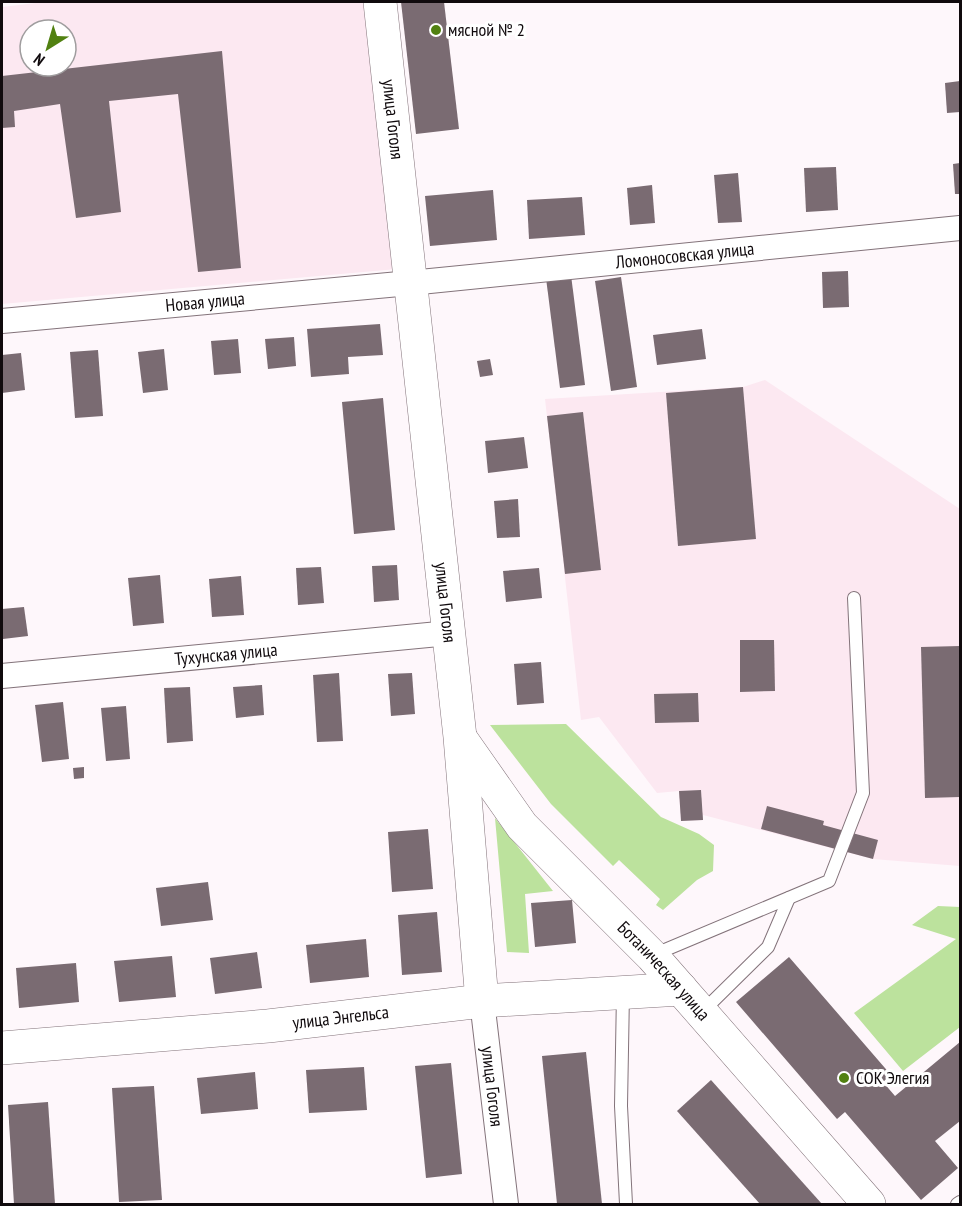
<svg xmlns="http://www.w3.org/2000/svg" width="962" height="1206" font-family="'PT Sans Narrow',sans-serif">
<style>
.built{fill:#fce8f1;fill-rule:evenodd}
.green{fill:#bce29d}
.building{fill:#7a6b72}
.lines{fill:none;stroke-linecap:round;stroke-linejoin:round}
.lane-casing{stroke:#83737a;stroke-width:14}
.street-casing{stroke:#83737a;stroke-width:26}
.secondary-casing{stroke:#83737a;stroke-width:34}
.lane{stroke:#fff;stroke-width:12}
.street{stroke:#fff;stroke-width:24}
.secondary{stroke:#fff;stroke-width:33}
.poi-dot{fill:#518111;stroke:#fff;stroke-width:2}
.labels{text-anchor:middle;stroke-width:6;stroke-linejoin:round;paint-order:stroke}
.poi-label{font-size:18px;fill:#100a0d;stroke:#fff;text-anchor:start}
.street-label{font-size:18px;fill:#100a0d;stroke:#fff}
</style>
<rect width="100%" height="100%" fill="#fef7fb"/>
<!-- built -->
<g class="built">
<path d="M44,2H369L397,269L2,304V7ZM30,30H66V66H30Z"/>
<polygon points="765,380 960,509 960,866 873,859 703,815 703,820 681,821 679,791 657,793 599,717 581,720 545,399 743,387"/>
</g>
<!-- green -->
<g class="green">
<polygon points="566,724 661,817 699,834 714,845 713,871 697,880 663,910 656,905 660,899 619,860 613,866 551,804 490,725"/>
<polygon points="495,818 553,891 525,894 529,953 507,952"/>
<polygon points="938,906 960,907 960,1027 903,1071 854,1013 956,939 912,925"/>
</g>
<!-- building -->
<g class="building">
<polygon points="401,2 444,2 459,129 416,134"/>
<polygon points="222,51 241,268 198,272 178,94 109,101 121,212 76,218 60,104 14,111 15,127 2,128 2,76"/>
<polygon points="960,81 960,112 947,113 945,83"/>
<polygon points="960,163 960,194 955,194 953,164"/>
<polygon points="836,167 838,210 806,212 804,168"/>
<polygon points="738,173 742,222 718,223 714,175"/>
<polygon points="652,185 655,223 630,225 627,188"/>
<polygon points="493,190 497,240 430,246 425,196"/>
<polygon points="582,197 585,235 529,239 527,200"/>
<polygon points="848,271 849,307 823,308 822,272"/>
<polygon points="571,275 585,385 560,388 546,278"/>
<polygon points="621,277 637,387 611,391 595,281"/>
<polygon points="380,324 383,355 348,357 349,374 311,377 307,329"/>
<polygon points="702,329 706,359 657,365 653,335"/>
<polygon points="294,337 296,366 268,369 265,339"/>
<polygon points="238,339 241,373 214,375 211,341"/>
<polygon points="164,349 168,390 143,393 138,352"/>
<polygon points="98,350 103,416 75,418 70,352"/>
<polygon points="21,353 25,390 2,393 2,355"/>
<polygon points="490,359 493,375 480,377 477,361"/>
<polygon points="743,387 756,539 678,546 666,393"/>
<polygon points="383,398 395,530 354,534 342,402"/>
<polygon points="583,412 601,570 565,574 547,416"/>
<polygon points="524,437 528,468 488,473 485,441"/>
<polygon points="518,499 520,537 497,538 494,501"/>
<polygon points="397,565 399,600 374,602 372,566"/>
<polygon points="321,567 324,603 298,605 296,568"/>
<polygon points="539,568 542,598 506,602 503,571"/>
<polygon points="160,575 164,623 133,626 128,578"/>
<polygon points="241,576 244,615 212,617 209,579"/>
<polygon points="24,607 28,636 3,639 2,609"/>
<polygon points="740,640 774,640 775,691 740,692"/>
<polygon points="960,646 960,797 925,798 921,647"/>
<polygon points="541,662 544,703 517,705 514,664"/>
<polygon points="339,673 343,741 317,742 313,675"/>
<polygon points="412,673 415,714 391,716 388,674"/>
<polygon points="262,685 264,715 236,718 233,687"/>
<polygon points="190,687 193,741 167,743 164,688"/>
<polygon points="698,693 699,722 655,723 654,694"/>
<polygon points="63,702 69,759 42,762 35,705"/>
<polygon points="126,706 130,759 106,761 101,708"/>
<polygon points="84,767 84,778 74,779 73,768"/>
<polygon points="701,790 703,820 681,821 679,791"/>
<polygon points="767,806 824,821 823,825 878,840 873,859 761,829"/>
<polygon points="428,829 433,889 392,892 388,832"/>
<polygon points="208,882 213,920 161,926 156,888"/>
<polygon points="572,900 576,943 535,947 531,903"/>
<polygon points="437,912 442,972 402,975 398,915"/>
<polygon points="366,939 369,977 310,983 306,945"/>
<polygon points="257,952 262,988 215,994 210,958"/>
<polygon points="172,956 176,997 119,1002 114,961"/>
<polygon points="789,957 891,1075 883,1082 895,1096 960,1042 960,1121 935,1141 958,1168 921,1200 845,1112 837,1119 736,1002"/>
<polygon points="76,963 79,1002 19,1008 16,968"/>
<polygon points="586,1052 602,1204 557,1204 542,1056"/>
<polygon points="451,1063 462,1174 426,1178 415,1066"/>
<polygon points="364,1067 367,1110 309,1113 306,1070"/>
<polygon points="255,1072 258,1109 201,1114 197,1078"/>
<polygon points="711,1080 822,1204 760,1204 677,1111"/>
<polygon points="154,1086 162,1200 119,1202 112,1088"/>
<polygon points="48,1102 55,1204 14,1204 8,1105"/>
</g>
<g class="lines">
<!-- lane casing -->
<g class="lane-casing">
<g id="lane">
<polyline points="653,955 829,881 863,793 854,598"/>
<polyline points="623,993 621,1106 626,1204"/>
<polyline points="702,1012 768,947 789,898"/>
<polyline points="957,1204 960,1202"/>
</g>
</g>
<!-- street casing -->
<g class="street-casing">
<g id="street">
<path id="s1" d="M2,321L410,283L960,228"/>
<path id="s2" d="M2,676L449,633"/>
<path id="s3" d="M482,1001L506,1204"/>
</g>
</g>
<!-- secondary casing -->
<g class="secondary-casing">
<g id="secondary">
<path id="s4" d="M380,2L460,737L482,1001"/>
<path id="s5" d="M461,739L522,826L652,956L869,1204"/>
<path id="s6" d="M2,1048L268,1026L482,1001L681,989"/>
</g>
</g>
<!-- lane -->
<use href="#lane" class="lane"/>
<!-- street -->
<use href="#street" class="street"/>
<!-- secondary -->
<use href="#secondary" class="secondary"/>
</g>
<!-- markers -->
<g class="poi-dot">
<circle cx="436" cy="30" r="6"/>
<circle cx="844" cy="1078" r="6"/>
</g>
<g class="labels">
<!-- poi labels -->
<g class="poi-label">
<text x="448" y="36">мясной № 2</text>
<text x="856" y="1084">СОК Элегия</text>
</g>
<!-- street labels -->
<g class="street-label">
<text dy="6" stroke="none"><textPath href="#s4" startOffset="118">улица Гоголя</textPath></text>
<text dy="6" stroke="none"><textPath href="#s1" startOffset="686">Ломоносовская улица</textPath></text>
<text dy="6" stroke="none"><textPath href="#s1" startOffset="204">Новая улица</textPath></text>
<text dy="6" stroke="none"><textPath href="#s4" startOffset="604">улица Гоголя</textPath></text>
<text dy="6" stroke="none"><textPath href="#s2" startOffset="225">Тухунская улица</textPath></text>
<text dy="6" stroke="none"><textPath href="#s5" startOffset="309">Ботаническая улица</textPath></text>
<text dy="6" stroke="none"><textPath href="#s6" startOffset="340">улица Энгельса</textPath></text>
<text dy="6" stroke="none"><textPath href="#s3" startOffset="86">улица Гоголя</textPath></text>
</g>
</g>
<!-- border -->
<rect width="962" height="1206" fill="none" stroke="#100a0d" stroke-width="6"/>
<!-- north arrow -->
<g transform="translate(48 48) rotate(217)"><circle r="28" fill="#ffffff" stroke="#9f9d9e" stroke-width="1.5"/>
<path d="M0-4.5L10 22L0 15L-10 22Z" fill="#518111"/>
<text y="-9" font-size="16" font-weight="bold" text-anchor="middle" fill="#100a0d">N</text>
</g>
</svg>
